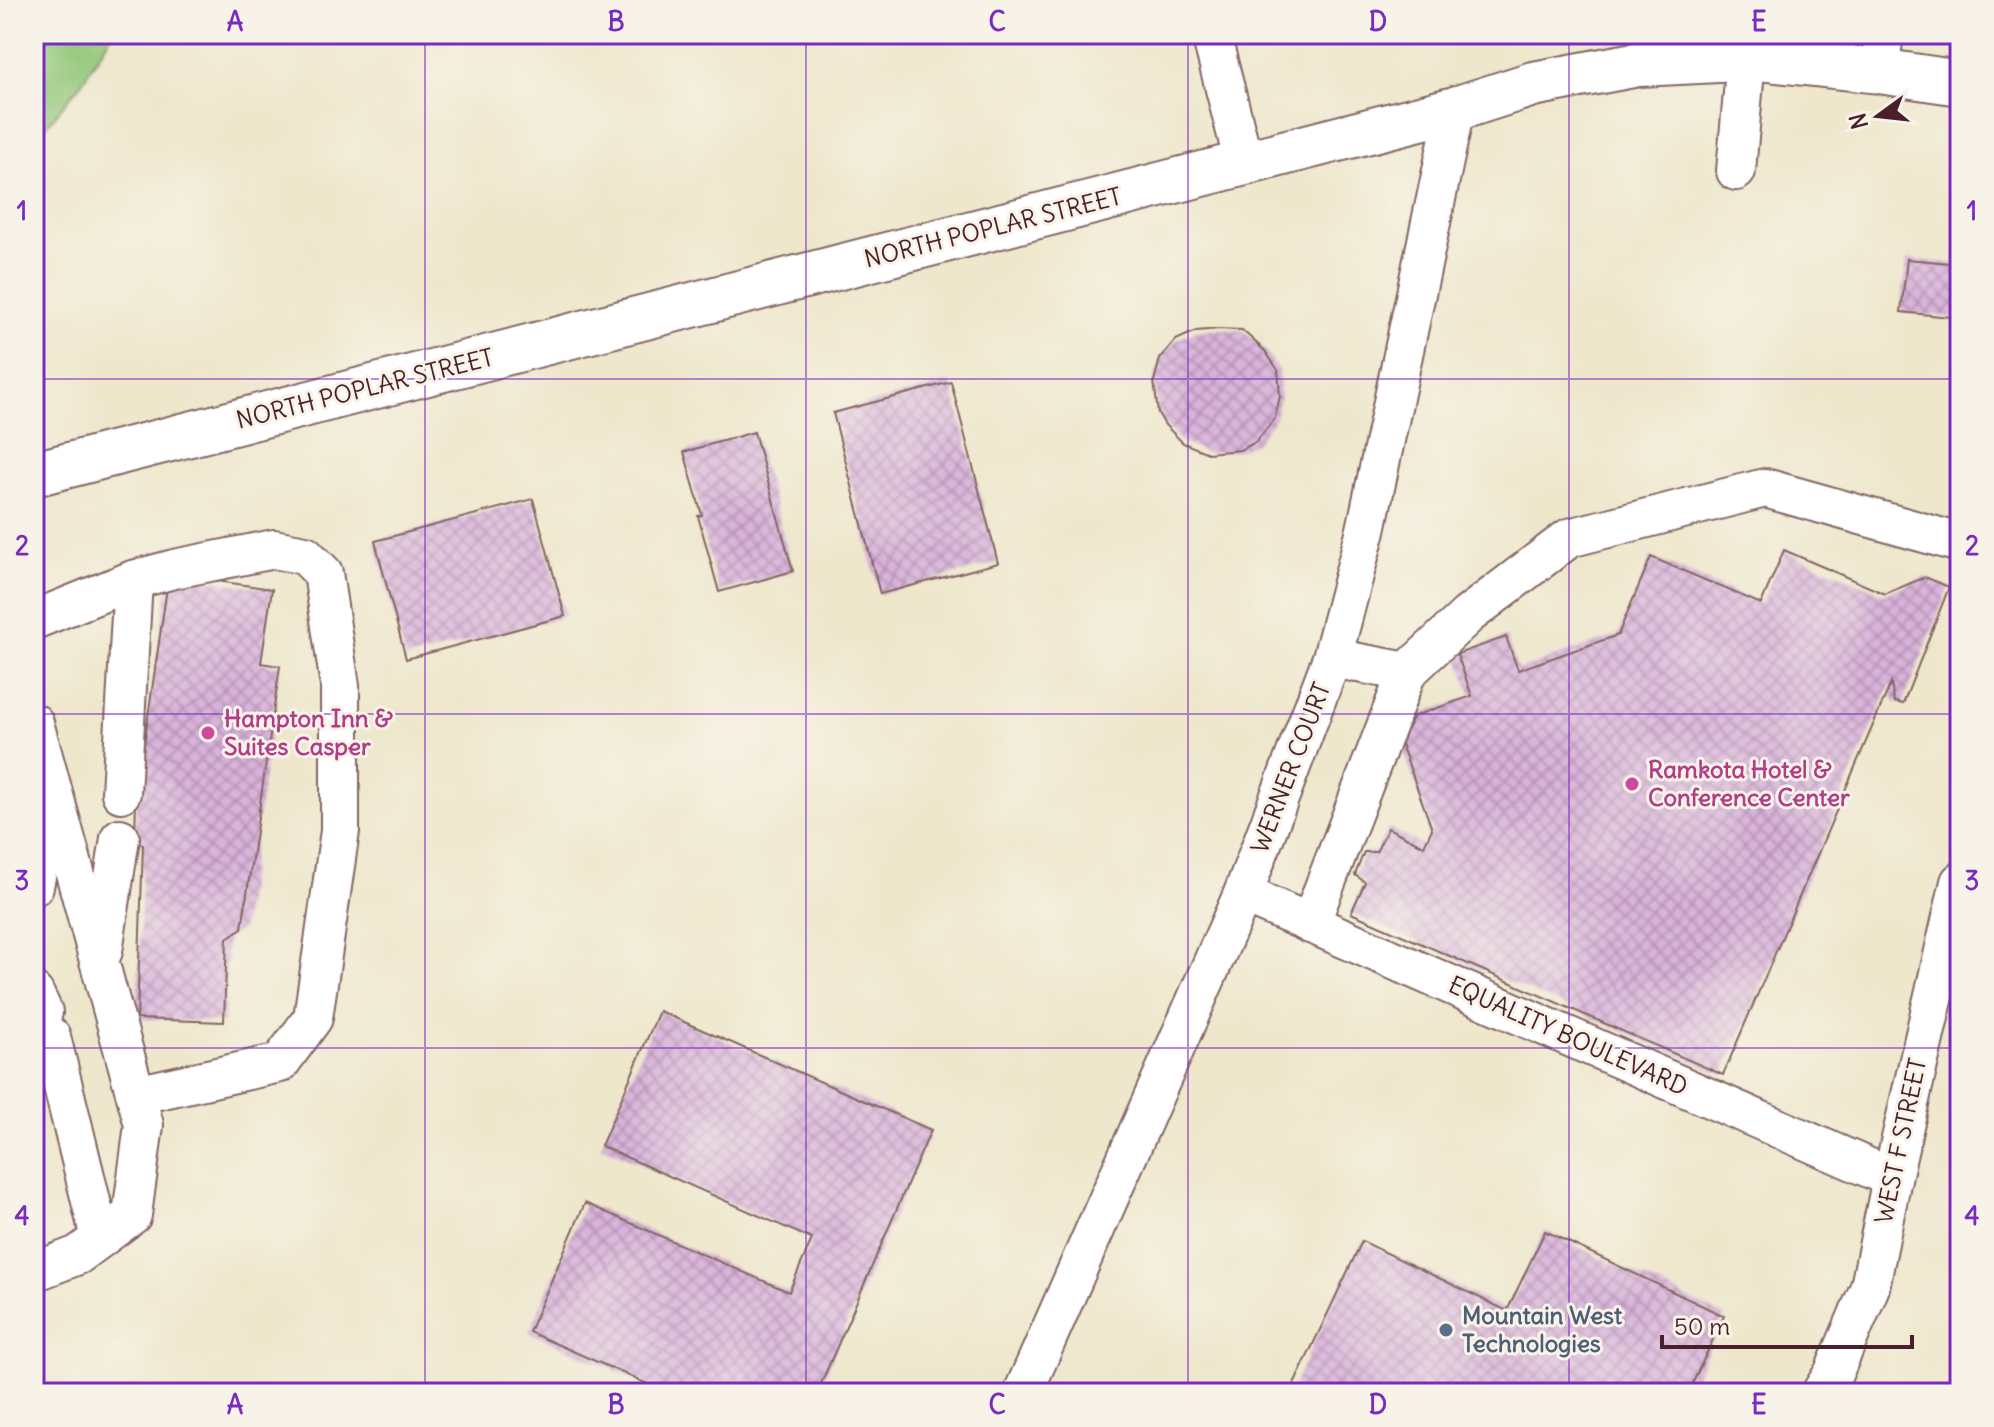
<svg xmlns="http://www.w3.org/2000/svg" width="1994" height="1427" font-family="Delius,sans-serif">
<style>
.pitch{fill:#92c779;stroke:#6e7352;stroke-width:2}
.building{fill:url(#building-cross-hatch)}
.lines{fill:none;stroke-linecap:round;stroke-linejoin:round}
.minor-casing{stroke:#836563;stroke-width:42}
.major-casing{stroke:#836563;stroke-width:48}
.minor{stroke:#fff;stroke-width:38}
.major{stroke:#fff;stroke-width:44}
.grid{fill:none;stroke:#7b2cbf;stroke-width:2;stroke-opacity:0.55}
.hotel-dot{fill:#d1479c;stroke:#f7f3e8;stroke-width:3}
.service-dot{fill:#5c6f8a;stroke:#f7f3e8;stroke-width:3}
.labels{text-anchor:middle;stroke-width:6;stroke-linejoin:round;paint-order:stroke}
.street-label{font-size:24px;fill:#4a1f2b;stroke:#f7f3e8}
.hotel-label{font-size:24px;font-weight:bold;fill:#b23c85;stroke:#f7f3e8;text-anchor:start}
.service-label{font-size:24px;font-weight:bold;fill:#4e5e75;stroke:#f7f3e8;text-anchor:start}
.neatline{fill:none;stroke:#7b2cbf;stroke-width:3}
.grid-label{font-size:26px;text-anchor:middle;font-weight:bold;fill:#7b2cbf}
</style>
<defs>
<pattern id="building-cross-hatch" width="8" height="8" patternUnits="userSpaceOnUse" patternTransform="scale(2)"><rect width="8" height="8" fill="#d9b3db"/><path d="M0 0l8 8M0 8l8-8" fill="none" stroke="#b291b2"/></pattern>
</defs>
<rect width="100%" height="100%" fill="#f7f3e8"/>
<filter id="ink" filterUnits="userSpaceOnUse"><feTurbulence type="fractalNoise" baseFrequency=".0125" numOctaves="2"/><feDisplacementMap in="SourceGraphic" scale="16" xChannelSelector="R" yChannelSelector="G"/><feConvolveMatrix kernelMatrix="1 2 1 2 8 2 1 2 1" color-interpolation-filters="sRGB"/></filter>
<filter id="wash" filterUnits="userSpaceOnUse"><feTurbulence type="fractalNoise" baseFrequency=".006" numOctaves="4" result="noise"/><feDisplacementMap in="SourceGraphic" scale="32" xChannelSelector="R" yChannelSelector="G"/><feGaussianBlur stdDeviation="1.8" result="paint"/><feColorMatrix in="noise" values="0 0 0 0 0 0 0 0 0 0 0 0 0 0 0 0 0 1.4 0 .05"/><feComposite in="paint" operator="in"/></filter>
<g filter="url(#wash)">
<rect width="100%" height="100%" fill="#eee7cc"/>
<!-- pitch -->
<polygon class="pitch" points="34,34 112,34 80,85 34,141"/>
<g id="blocks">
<!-- building -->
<g class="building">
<polygon points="1907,259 1960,264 1960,318 1901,312"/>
<polygon points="1219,329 1242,330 1265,351 1278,370 1280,396 1275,418 1256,442 1240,450 1208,453 1183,443 1165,425 1158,413 1154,381 1160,359 1176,340 1196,331"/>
<polygon points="951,382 998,563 880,594 833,413"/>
<polygon points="754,432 793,571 719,592 698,516 702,515 684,452"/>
<polygon points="533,499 565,616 406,659 375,541"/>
<polygon points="1784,550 1885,594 1925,577 1949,587 1903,704 1894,702 1891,683 1723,1075 1351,913 1365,882 1355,875 1364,852 1376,852 1388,828 1424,846 1432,829 1400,741 1414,716 1472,696 1457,654 1506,637 1518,670 1618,635 1651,557 1761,604"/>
<polygon points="169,574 272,589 261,663 280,666 242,928 227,938 224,1022 137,1019 143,845 135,839 136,799"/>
<polygon points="659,1011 931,1130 817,1393 668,1393 529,1332 585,1203 789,1292 812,1239 601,1146"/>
<polygon points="35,1209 42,1233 34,1236 34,1210"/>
<polygon points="1545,1231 1724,1316 1688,1393 1290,1393 1362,1241 1507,1311"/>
</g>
</g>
</g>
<g filter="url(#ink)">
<use href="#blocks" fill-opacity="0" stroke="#836563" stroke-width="2"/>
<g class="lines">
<!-- minor casing -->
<g class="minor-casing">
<g id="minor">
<polyline points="1211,34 1244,163"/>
<polyline points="1879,71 1884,34"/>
<polyline points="1736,171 1746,59"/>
<polyline points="34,620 133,580 174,569 274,549 305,555 323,573 340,686 340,831 313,1018 280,1063 136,1095"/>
<polyline points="1332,658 1407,672"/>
<polyline points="34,723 144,1125 132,1215 78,1255 34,1272"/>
<polyline points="121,793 133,580"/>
<polyline points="34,886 52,799"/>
<polyline points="1243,894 1892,1178"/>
<polyline points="1310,924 1407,672 1468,615 1569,538 1765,488 1960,543"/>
<polyline points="103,951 120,838"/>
<polyline points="34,993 43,1012"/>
<polyline points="51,1037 100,1238"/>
<polyline points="1023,1393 1243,894 1332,658 1366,530 1455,109"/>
<polyline points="1821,1393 1833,1374 1870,1287 1892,1178 1960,882"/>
</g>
</g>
<!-- major casing -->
<g class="major-casing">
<polyline id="major" points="34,474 1455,109 1533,84 1639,64 1758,58 1879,71 1960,83"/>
</g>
<!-- minor -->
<use href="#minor" class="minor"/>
<!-- major -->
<use href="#major" class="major"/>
</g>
</g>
<!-- grid -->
<path class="grid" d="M425,34V1393M806,34V1393M1188,34V1393M1569,34V1393M34,379H1960M34,714H1960M34,1048H1960"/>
<!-- markers -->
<g class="hotel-dot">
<circle cx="208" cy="733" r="8"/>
<circle cx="1632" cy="784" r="8"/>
</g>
<circle class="service-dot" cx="1446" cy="1330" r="8"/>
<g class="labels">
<!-- street labels -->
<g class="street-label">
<text transform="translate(993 228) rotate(-14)" y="8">NORTH POPLAR STREET</text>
<text transform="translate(365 389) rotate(-14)" y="8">NORTH POPLAR STREET</text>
<text transform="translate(1291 768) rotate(-69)" y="8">WERNER COURT</text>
<text transform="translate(1568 1036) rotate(24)" y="8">EQUALITY BOULEVARD</text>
<text transform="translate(1901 1141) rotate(-78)" y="8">WEST F STREET</text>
</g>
<!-- hotel labels -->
<g class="hotel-label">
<text x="224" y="727">Hampton Inn &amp;<tspan x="224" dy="28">Suites Casper</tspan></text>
<text x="1648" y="778">Ramkota Hotel &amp;<tspan x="1648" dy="28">Conference Center</tspan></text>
</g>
<!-- service labels -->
<g class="service-label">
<text x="1462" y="1324">Mountain West<tspan x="1462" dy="28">Technologies</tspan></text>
</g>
</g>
<!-- margin -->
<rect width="1994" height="1427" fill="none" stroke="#f7f3e8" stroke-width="88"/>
<!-- north arrow -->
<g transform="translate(1878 116) rotate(255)" stroke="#f7f3e8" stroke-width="6" paint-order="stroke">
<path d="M0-6L14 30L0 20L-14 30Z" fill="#4a1f2b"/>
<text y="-12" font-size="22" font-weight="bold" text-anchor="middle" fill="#4a1f2b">N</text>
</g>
<!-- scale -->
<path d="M1662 1335v12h250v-12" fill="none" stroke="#4a1f2b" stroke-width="4"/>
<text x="1674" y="1335" font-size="24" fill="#4a1f2b" stroke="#f7f3e8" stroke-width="6" paint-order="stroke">50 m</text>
<rect x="44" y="44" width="1906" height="1339" class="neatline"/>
<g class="grid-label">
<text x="235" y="31">A</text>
<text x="616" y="31">B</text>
<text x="997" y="31">C</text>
<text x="1378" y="31">D</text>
<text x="1759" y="31">E</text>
<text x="22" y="220">1</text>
<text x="1972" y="220">1</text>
<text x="22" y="555">2</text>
<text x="1972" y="555">2</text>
<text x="22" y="890">3</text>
<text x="1972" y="890">3</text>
<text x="22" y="1225">4</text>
<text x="1972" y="1225">4</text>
<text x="235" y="1414">A</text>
<text x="616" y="1414">B</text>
<text x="997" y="1414">C</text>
<text x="1378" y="1414">D</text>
<text x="1759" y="1414">E</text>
</g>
</svg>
